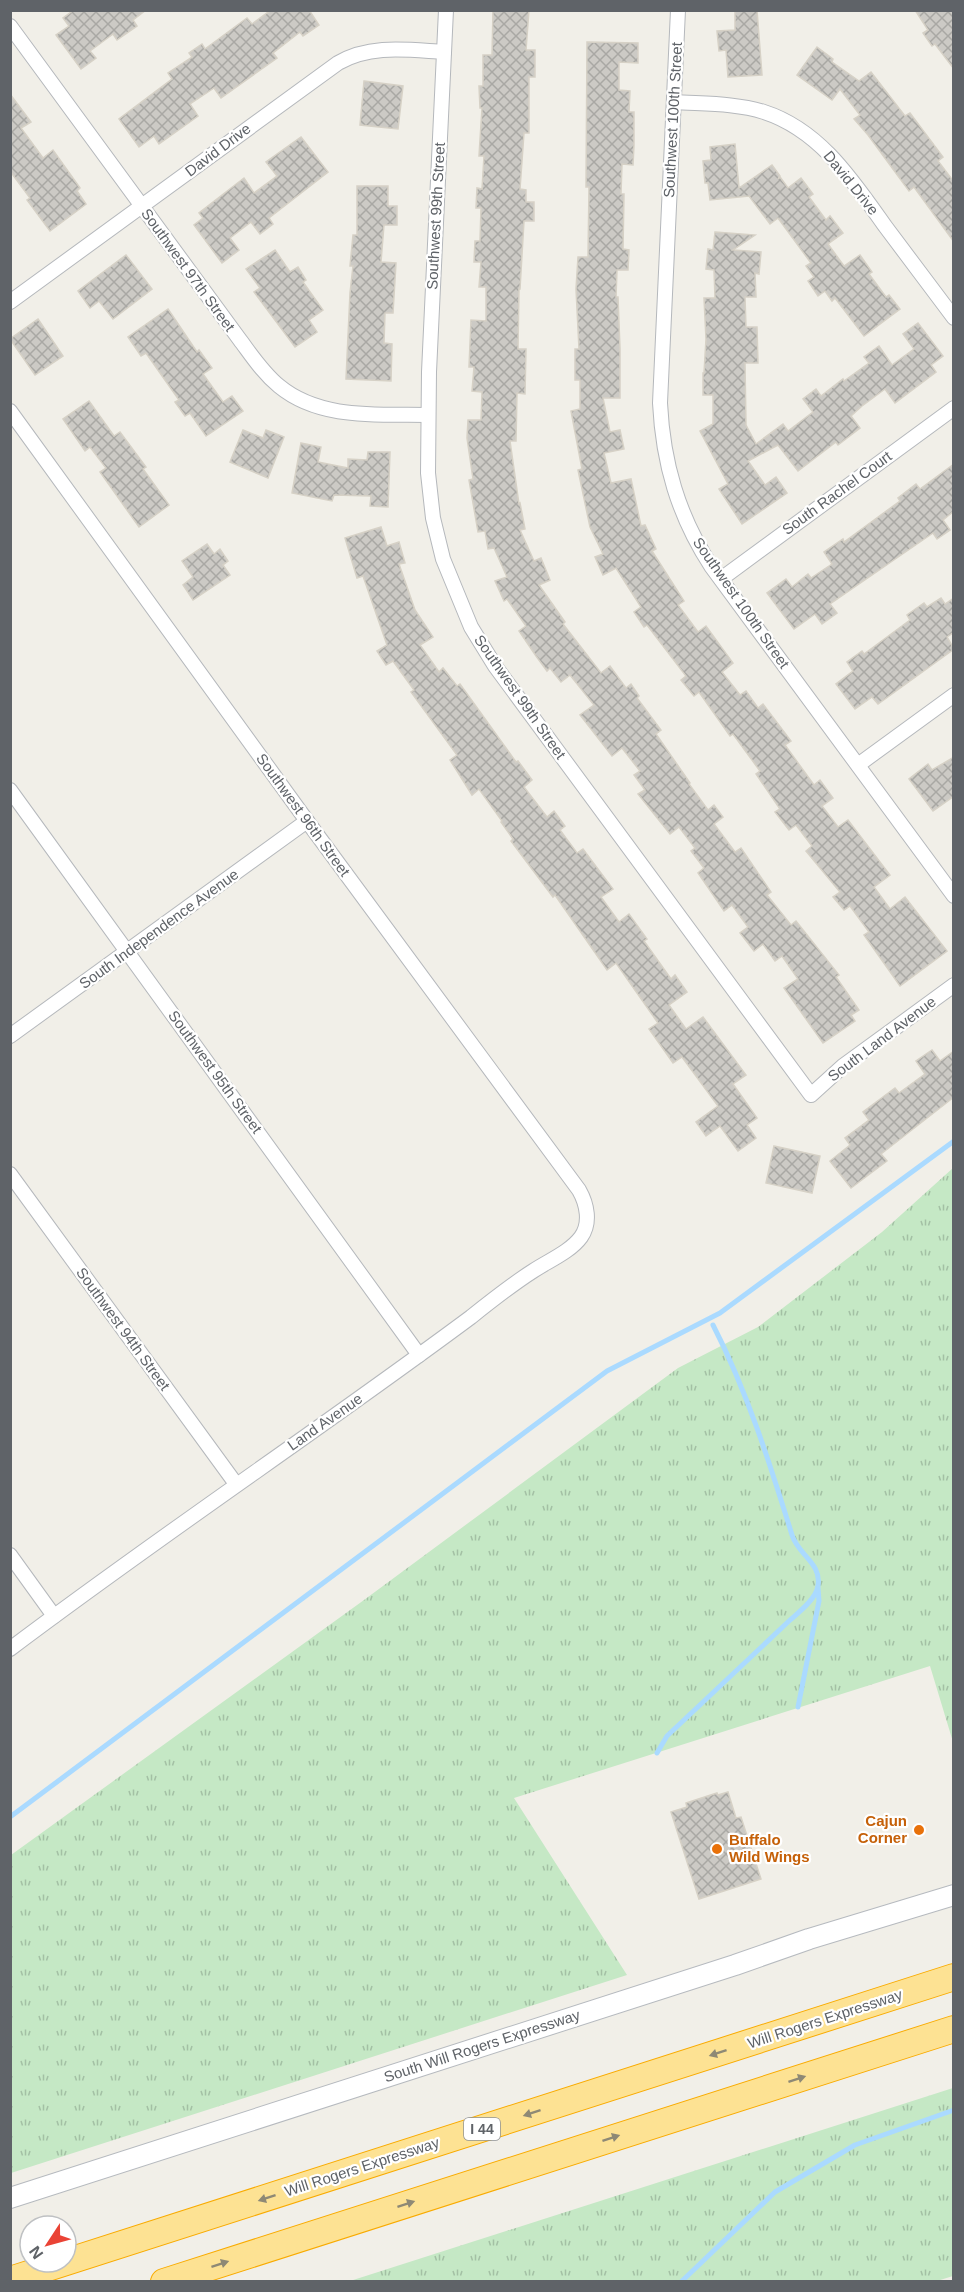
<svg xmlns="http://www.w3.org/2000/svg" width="964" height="2292" font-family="Helvetica,sans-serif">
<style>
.grass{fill:url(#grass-tufts)}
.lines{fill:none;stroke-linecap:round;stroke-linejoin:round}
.stream{stroke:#aadaff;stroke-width:5}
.building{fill:url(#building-cross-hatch);stroke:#d6d1c6;stroke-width:1.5}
.minor-casing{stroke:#b5b8bc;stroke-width:16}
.secondary-casing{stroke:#b6babf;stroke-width:22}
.motorway-casing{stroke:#f9ab00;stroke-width:28}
.minor{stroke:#fff;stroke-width:14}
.secondary{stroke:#fff;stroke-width:20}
.motorway{stroke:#fde293;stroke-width:26}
.oneway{fill:#8e8975}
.food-dot{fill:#e8710a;stroke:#fff;stroke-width:2}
.labels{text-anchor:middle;stroke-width:4.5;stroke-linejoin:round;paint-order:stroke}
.shield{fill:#fff;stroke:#8f9295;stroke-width:1.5}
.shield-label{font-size:14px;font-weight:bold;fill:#5f6368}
.street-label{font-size:15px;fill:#5f6368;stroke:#fff}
.food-label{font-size:15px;font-weight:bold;fill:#c56008;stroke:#fff;text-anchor:end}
</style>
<defs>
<pattern id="grass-tufts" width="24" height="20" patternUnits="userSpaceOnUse" patternTransform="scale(1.5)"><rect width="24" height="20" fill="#c5e8c5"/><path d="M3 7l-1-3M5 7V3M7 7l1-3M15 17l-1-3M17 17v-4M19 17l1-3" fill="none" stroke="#a3c0a4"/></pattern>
<pattern id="building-cross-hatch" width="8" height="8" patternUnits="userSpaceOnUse" patternTransform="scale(1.5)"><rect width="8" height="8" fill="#cccac5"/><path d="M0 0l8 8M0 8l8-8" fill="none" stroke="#a9a8a4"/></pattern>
</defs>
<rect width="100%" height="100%" fill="#f1efe8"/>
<!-- grass -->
<g class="grass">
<polygon points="953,1168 953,1742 930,1666 514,1798 627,1975 11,2173 11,1855 364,1600 678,1368 758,1327 882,1232"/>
<polygon points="953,2088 953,2276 937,2281 350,2281"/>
</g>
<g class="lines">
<!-- stream -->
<g class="stream">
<polyline points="798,1707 819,1601 818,1588"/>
<path d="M657,1753L667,1736L789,1621C799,1612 816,1599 818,1586C822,1563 798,1555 792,1535C770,1464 747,1391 713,1325"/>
<polyline points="10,1817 607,1371 720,1313 954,1141"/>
<polyline points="681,2282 775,2192 855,2145 954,2110"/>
</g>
</g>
<!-- building -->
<g class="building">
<polygon points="74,10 146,10 133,20 137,26 117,40 113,34 90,51 96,58 81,69 56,35 69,26 63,18"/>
<polygon points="271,10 309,10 319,25 303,36 300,32 273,53 277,58 221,98 214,88 190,104 198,116 159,144 154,136 139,147 119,119 172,79 168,73 192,57 189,53 202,44 205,49 247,18 252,24"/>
<polygon points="493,10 529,10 526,50 535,50 535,77 529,77 529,133 524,133 520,189 526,190 526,202 534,202 534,221 524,221 520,289 519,289 518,349 526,349 525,394 517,393 516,441 510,441 519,504 520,503 525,529 520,530 534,561 541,558 550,580 539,585 565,622 563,624 601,673 610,666 626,688 631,684 639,696 637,698 661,730 656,734 690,783 689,784 708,810 714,805 723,817 714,824 735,852 741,848 771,892 767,895 791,925 796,921 839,975 836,977 859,1010 851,1015 855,1021 823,1043 784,988 798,979 782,956 775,961 763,944 754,951 740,933 748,927 732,905 724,911 698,873 704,868 691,851 695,848 679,827 670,834 638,794 645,790 634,775 640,771 622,748 612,756 580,715 594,705 570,675 561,682 550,668 547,671 536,656 519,631 526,626 507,599 504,601 495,581 507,577 494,548 488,549 485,531 478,532 469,480 473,479 467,438 468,420 481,420 482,392 472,391 474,367 469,367 471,320 486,321 486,287 479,287 481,262 474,262 475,241 480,241 481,208 476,208 477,188 482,189 484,156 479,156 482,108 480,108 479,86 483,86 483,55 492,55"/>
<polygon points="735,10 757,10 762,75 728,77 726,50 719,51 717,31 735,30"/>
<polygon points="915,10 954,10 954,69 935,44 932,46 923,33 928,30"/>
<polygon points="587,42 638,43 638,63 619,62 619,90 630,91 629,112 634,112 634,145 633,165 622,164 621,194 624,194 623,249 629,250 628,270 617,270 616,297 618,297 620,349 620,398 603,398 610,432 620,430 624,449 604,453 611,483 631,479 641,526 645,525 656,549 652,551 684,601 678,605 698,632 706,626 733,663 722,672 740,695 746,691 758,708 763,704 791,741 785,745 814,785 820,780 833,798 822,806 838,827 848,820 890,875 874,887 890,909 905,897 947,951 900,986 864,935 869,932 850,906 844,910 833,897 840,892 806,851 812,846 796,825 789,830 775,812 780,809 756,774 760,771 733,734 730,736 699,692 694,696 681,680 686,676 647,625 644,627 634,612 641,607 616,568 603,575 595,557 603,554 590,527 578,470 582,469 571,411 580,409 580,380 575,380 575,349 579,349 576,289 578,257 588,257 589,187 586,187"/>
<polygon points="817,47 833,59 832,62 859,81 871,72 905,116 910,113 943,157 938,161 954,182 954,242 914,187 909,191 868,135 854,119 860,115 840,89 832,100 797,75"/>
<polygon points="364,81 403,86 398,129 360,125"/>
<polygon points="10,94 31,122 21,128 43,158 53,150 80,188 77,191 86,204 50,231 27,200 30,198 10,171"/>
<polygon points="301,137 328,172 269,218 273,224 260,234 251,222 230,238 239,250 222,263 194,225 203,218 199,213 244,178 254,193 277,176 266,162"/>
<polygon points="735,144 739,188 772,165 780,176 778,179 780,177 788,188 801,178 813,194 809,197 826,220 830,216 843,233 828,244 844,266 860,255 872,272 869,274 886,297 889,295 900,309 864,336 835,298 832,301 825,291 818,296 808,281 814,277 806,266 811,263 778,218 770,224 749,196 710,200 708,183 705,183 703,161 711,160 710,147"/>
<polygon points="357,186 388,186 388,206 397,206 397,225 384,225 381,262 396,263 393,313 385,313 384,343 392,344 391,381 346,379 350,293 353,266 350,266 353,235 357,235"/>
<polygon points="715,232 755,235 733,250 761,252 759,274 755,273 756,297 745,297 746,327 757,327 758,363 745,363 746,425 756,444 783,424 788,431 813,412 803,399 816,389 821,396 843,379 844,381 869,363 864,357 879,346 892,365 914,349 903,334 918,323 943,356 931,365 936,372 895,403 885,389 862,406 851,416 860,428 838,445 836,442 798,471 778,445 748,461 765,485 776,477 787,493 742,524 719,489 728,484 700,431 713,424 713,395 703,395 703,373 704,373 706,339 704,298 715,298 714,270 706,269 708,249 713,250"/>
<polygon points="275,250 290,272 298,267 306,280 303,282 323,310 309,320 317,332 295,347 254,292 260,288 246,269"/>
<polygon points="126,255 152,289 113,319 99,301 90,308 78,291"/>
<polygon points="168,309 197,352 199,350 212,368 203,374 223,402 232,396 243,411 206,436 190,413 185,416 175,402 179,400 146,353 141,356 128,337"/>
<polygon points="38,319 63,356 35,375 10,339"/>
<polygon points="89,401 114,436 120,432 146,467 143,469 169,505 139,527 100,472 106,468 90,447 85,451 63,419"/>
<polygon points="243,430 263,438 266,430 284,437 268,478 230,462"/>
<polygon points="301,443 321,447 318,462 348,468 348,459 367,460 368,452 390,452 388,507 370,506 371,496 334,495 332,501 292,493"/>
<polygon points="954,464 954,511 943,520 950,530 937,539 933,533 830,604 837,613 822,624 815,614 794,629 767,593 786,579 792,587 808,574 811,578 832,564 824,552 843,539 844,542 900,501 898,498 916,484 920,489"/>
<polygon points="381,527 387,546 399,542 405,563 399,564 415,610 433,637 420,645 439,672 443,668 457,686 460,684 516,762 518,761 532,780 524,787 547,817 554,811 565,826 560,830 577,853 583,849 613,889 601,897 619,922 629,914 647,939 644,941 671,979 675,975 687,992 669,1005 686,1029 703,1017 746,1075 733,1084 757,1118 747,1125 756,1138 738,1151 720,1126 706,1136 696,1122 718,1106 682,1057 673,1063 649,1029 658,1023 616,963 607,970 555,895 553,897 511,841 513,839 501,822 502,821 479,789 472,795 450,760 457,755 411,692 414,690 393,661 386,665 377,651 387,645 363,576 357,578 345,538"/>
<polygon points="207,544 214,554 220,549 228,561 223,565 230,575 193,600 183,585 193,577 182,561"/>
<polygon points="941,598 945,604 954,598 954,632 947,637 954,649 878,704 872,697 855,709 836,684 853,671 847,662 862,651 864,654 910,620 907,615 924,603 927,607"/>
<polygon points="954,757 954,796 933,811 909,779 928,764 932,770"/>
<polygon points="932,1050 940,1061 954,1051 954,1097 881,1154 887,1161 851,1188 830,1161 850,1145 845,1138 869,1120 863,1112 895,1088 899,1093 925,1074 916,1061"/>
<polygon points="774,1146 820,1156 812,1193 766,1183"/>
<polygon points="728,1792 736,1818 741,1817 761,1879 699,1899 671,1812 687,1807 686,1803 717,1793 718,1795"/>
</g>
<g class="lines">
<!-- minor casing -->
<g class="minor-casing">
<g id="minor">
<polyline points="446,10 429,372 428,473 433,518 443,559 471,627 495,666 811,1095 843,1066 954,985"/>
<path d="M678,10L660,403C663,463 678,515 711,566L954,896"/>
<path d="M10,26L240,340C252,356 263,373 279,386C320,420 378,414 428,415"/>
<path d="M674,102C703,104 736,103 764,112C820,130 853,181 885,226C908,257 931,287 954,318"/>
<path d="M10,302L338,63C371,44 408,50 444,52"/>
<path d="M10,411L307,821L579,1190C587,1204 591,1223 581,1237C570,1252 548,1261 533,1271C511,1285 491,1301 471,1317C319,1430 161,1535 10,1649"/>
<polyline points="721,579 954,408"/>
<polyline points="858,765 954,695"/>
<polyline points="10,790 419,1355"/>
<polyline points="10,1036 307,821"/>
<polyline points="10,1174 236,1484"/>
<polyline points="10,1555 54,1616"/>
</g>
</g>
<!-- secondary casing -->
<g class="secondary-casing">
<polyline id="secondary" points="10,2198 735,1965 809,1939 954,1895"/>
</g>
<!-- motorway casing -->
<g class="motorway-casing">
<g id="motorway">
<polyline points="10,2280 954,1977"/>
<polyline points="164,2282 954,2029"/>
</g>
</g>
<!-- minor -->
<use href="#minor" class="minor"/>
<!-- secondary -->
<use href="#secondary" class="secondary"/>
<!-- motorway -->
<use href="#motorway" class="motorway"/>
</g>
<!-- one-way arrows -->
<defs><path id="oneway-solid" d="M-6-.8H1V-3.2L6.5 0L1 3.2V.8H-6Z" transform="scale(1.5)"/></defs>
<g class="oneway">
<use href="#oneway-solid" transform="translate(718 2053) rotate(162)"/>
<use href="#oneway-solid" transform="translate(797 2079) rotate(-18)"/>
<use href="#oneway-solid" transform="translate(532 2113) rotate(162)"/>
<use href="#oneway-solid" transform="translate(611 2138) rotate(-18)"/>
<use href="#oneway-solid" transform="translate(267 2198) rotate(162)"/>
<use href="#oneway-solid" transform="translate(406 2204) rotate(-18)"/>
<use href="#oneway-solid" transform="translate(220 2264) rotate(-18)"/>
</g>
<!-- markers -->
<g class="food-dot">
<circle cx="919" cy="1830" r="6"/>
<circle cx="717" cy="1849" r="6"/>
</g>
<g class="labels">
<!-- shield labels -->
<rect class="shield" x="464" y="2118" width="36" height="22" rx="4.5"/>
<g class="shield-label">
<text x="482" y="2134">I 44</text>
</g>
<!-- street labels -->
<g class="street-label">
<text transform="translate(673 120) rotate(-87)" y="5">Southwest 100th Street</text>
<text transform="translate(218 150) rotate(-37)" y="5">David Drive</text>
<text transform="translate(851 183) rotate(51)" y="5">David Drive</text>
<text transform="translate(436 216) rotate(-87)" y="5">Southwest 99th Street</text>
<text transform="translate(188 270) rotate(54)" y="5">Southwest 97th Street</text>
<text transform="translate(837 493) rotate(-36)" y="5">South Rachel Court</text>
<text transform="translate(741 603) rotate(55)" y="5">Southwest 100th Street</text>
<text transform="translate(520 697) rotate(55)" y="5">Southwest 99th Street</text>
<text transform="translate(303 815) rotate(54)" y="5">Southwest 96th Street</text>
<text transform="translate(159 929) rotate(-36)" y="5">South Independence Avenue</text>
<text transform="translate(882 1039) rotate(-37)" y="5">South Land Avenue</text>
<text transform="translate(215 1072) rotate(54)" y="5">Southwest 95th Street</text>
<text transform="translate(123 1329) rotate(54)" y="5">Southwest 94th Street</text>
<text transform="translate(325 1422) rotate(-35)" y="5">Land Avenue</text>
<text transform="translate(825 2019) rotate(-18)" y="5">Will Rogers Expressway</text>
<text transform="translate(482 2046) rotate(-18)" y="5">South Will Rogers Expressway</text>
<text transform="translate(362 2167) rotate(-18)" y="5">Will Rogers Expressway</text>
</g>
<!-- food labels -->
<g class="food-label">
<text x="907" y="1826">Cajun<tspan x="907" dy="17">Corner</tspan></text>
<text x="729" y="1845" text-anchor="start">Buffalo<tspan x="729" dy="17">Wild Wings</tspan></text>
</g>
</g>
<!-- border -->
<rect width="964" height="2292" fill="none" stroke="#5f6368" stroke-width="24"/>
<!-- north arrow -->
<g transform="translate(48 2244) rotate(234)"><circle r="28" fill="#ffffff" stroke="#bfc1c3" stroke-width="1.5"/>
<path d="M0-4.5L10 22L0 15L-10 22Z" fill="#ea4335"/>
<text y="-9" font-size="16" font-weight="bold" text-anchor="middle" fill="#5f6368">N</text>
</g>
</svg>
